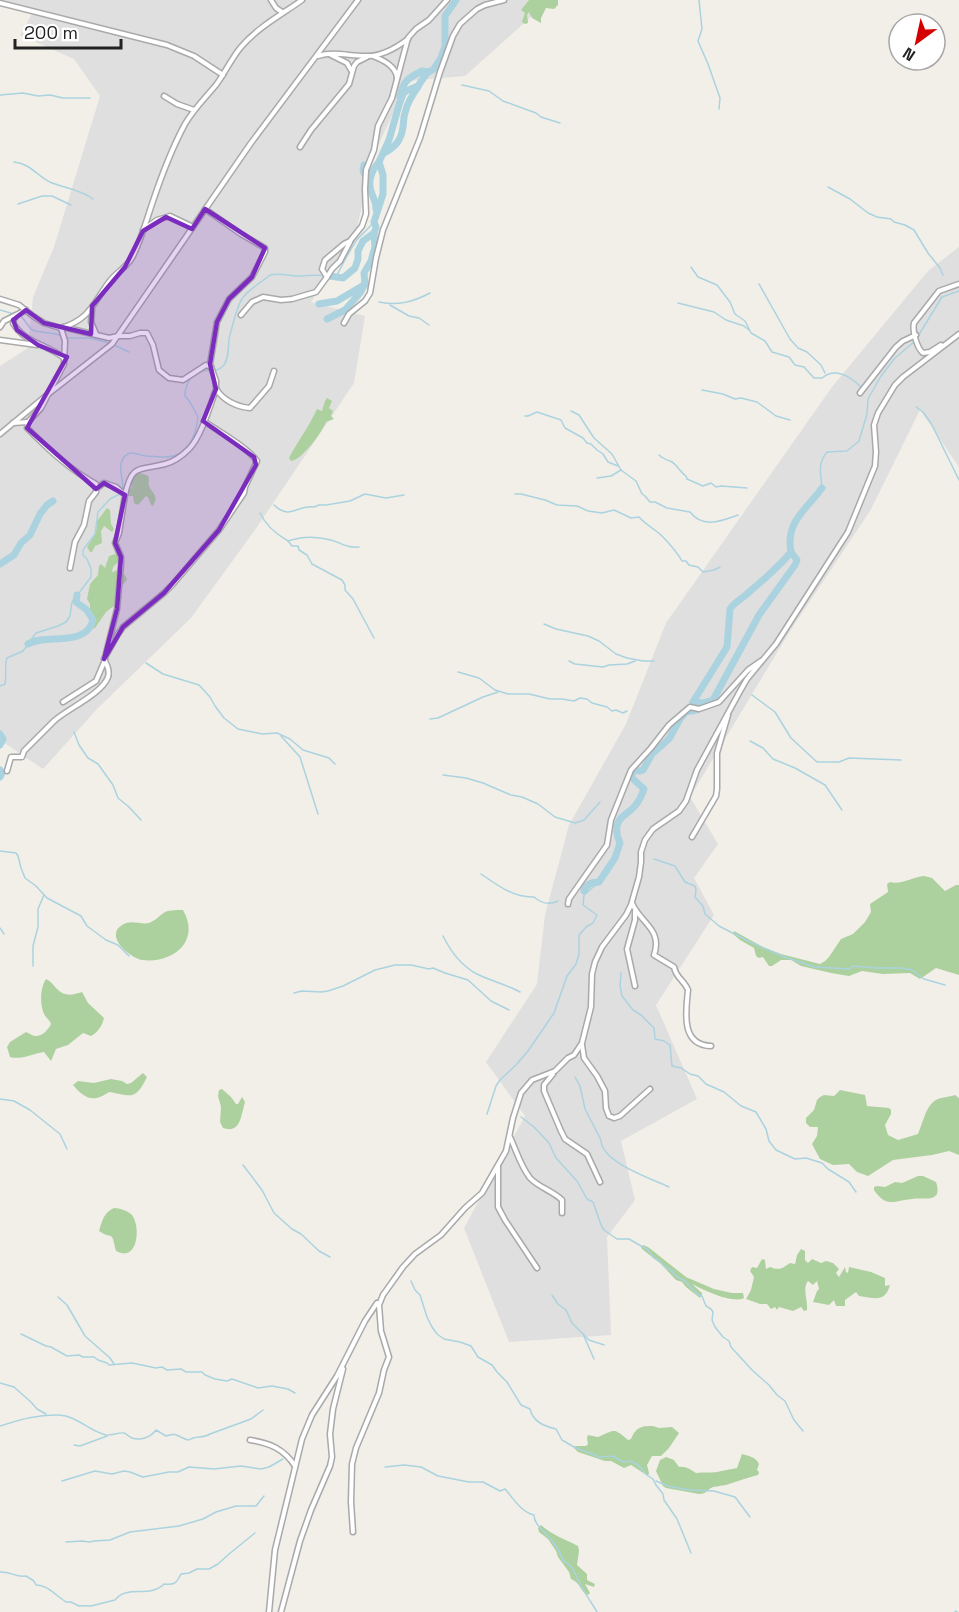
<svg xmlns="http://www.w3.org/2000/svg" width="959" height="1612" font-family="'Space Grotesk',sans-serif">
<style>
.residential{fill:#e0dfdf}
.forest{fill:#add19e}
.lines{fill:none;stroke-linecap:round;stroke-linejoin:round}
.stream{stroke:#aad3df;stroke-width:1.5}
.river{stroke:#aad3df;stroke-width:7}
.minor-casing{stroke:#a9a9a9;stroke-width:7}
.minor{stroke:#fff;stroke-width:4}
.marked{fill:#7b2cbf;fill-opacity:0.2;stroke:#7b2cbf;stroke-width:4.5;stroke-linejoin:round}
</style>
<rect width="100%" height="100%" fill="#f2efe9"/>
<!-- residential -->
<g class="residential">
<polygon points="0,0 550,0 465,76 408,81 372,159 357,228 311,302 365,316 354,383 257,527 191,618 97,709 43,769 0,740 0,366 28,348 33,297 54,247 100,96 74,59 20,35 33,12 0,3"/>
<polygon points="959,247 959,467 920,410 870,511 790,631 690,797 718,844 694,878 714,915 656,1005 697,1099 621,1141 635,1200 607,1237 611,1335 509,1342 464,1228 525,1116 486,1062 537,984 545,915 569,825 626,724 666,623 832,387 928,271"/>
</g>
<!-- forest -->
<g class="forest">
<polygon points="529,0 558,0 558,5 554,9 546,8 541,18 541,23 532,18 529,12 527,15 528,23 525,24 522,22 525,13 521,10"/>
<path d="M327,398L332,401L329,408L333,411L331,416L334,419L326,422C322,432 302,460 291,461L289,458C297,442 309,427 317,409L322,411L325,401Z"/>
<path d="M138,472C138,473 147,475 148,476C150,479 148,483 149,486C153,495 159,495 153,506L151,505L148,497L146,496L138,505L134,503L133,496H129L127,493L132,487L130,483Z"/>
<polygon points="107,508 110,510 111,524 114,529 112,532 104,526 101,531 102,543 95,546 92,552 90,552 87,547 96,533 97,521"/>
<path d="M115,554L120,556V560L113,567L112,572H113L117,570C121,572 126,574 127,580L120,588L115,605L106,612L95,628L92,629L90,626V604L87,599L90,584L98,575L99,566L101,564L105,568L109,556Z"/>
<path d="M924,876L932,878L945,891L956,885H959V975L936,968L920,979L910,973L883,974L862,971L849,976L831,973L801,966L791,960H781L772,966H769L763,957L759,958L756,956L754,948L740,940L733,934L734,931L763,947L781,954L820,964L825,961L829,957L841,939L853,934L865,922L871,912L870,904L888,892L887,884L890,882C902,885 912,877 924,876Z"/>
<path d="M183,910C201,941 173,964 142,960C130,958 104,936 122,925C131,919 141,925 149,923C155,921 160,915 165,912C170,910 178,910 183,910Z"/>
<path d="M46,979C52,982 53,985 57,989C65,997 73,995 82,992L88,1003L104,1018C102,1026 98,1032 91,1036L83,1033L68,1045L56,1049L51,1061L44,1052C32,1054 21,1060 10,1057L7,1047L10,1042L26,1032C29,1033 31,1035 34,1036C42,1037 48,1030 51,1024C50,1021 48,1019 46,1017C39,1008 40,987 46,979Z"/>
<path d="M143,1073L147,1077C135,1101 132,1096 109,1092C93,1103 85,1099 73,1085L78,1081L94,1083L111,1079L122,1081L127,1084L131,1083Z"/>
<path d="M222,1089L231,1097L236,1104H238L242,1097L245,1102C241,1115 241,1134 223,1128L220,1122L221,1107L218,1096L219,1090Z"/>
<path d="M840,1090L865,1095L867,1106L889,1108L891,1110V1114L885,1125L888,1135L898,1140L918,1134C923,1123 926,1105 936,1100C941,1097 949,1097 955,1095L959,1098V1155L949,1151L932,1155L893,1160L868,1176L857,1172L849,1164L833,1165L820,1159L812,1144L817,1136L818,1127H810L806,1123V1118L814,1110L817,1100L820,1097L824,1095L834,1096Z"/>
<path d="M918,1176H923L936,1182C943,1204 925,1197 912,1199C894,1201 886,1208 874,1190V1187L877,1186L885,1187L895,1182L902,1183Z"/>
<path d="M114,1208C120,1208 128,1211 132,1215C141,1227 138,1263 116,1251C111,1228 113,1241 99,1231C102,1221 104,1212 114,1208Z"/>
<path d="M643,1245L648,1247L686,1277L714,1289L732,1293H743L744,1298C733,1304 703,1290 692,1284L702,1293V1295L700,1298L686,1287L682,1282L676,1280L661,1264L642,1249L641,1247Z"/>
<path d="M801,1249L805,1251V1260L808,1263L812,1259L821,1263L826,1261L833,1263L839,1269L836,1273L839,1277L845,1267L846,1272L848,1273L849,1267L871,1272L885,1278V1286L890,1285C885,1303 875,1298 859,1296L856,1292L845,1300V1306H836L834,1300L829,1305L813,1302L817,1291L819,1289L817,1281L813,1285L808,1281C802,1288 808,1300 807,1310L804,1311L801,1307L793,1311L779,1307L777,1310L775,1307L771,1309L767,1304H760L746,1299L751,1290L754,1277L750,1271L752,1267L757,1268L762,1259L765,1260L766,1269L770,1267C779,1271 783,1268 790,1263L795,1264L797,1255Z"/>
<path d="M653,1426L659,1428L672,1427L679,1433L669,1448L661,1456H652L647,1465L649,1473L648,1476L631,1465L624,1468L611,1461H605L578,1452L574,1448L575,1446H586L588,1444L587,1438L588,1435L598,1437C615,1430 613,1427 628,1440L631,1439C636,1427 641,1426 653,1426Z"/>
<path d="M742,1454C749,1456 756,1457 759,1464L757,1470L759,1472L758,1475C747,1478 737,1481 726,1485C722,1486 715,1486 711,1488C706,1491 706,1494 699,1494L666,1488L663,1486L656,1471L660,1460L666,1457L674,1460L679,1467C686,1466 691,1470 696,1473C703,1472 710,1473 717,1472C723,1471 730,1469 737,1468Z"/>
<path d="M541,1525C552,1535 565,1539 578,1546L579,1551L577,1565L587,1574V1580L595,1584L594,1587L585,1584L590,1593L588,1595C580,1592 581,1583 571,1579L569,1572L558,1557L556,1551L548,1539L539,1532L538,1528Z"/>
</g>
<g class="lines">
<!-- stream -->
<g class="stream">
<polyline points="699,0 702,29 698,41 708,64 720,98 719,109"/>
<polyline points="462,85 489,91 503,101 536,113 541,117 560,123"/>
<polyline points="0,95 23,93 38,96 50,95 63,98 90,98"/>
<path d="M14,162C30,163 39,178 52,183C65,188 82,190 93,199"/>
<polyline points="828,187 850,199 868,213 877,217 891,219 894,222 905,225 914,230 928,253 940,268 943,275"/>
<polyline points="18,204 42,196 52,196 71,205"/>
<path d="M691,267L698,277L717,285L730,302L735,314L745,321L751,333L765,341L772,352L789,357L795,365L804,367L814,378H822C836,366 851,377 862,388"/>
<path d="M330,276L337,275C343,263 349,252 356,241C362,233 371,228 375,219"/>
<polyline points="759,284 790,339 798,348 807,352 821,365 825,373"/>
<path d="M379,302C398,306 413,302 430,293"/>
<polyline points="678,303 714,312 726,320 744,326 749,330"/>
<polyline points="390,305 409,316 419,318 429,325"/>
<polyline points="0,310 21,316 31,329 35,331 56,334 67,338 90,338 109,343"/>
<polyline points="114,345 129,352"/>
<path d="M201,371C209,369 217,373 223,366C229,360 228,347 229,339C231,331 237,306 242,299C248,289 261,283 270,275C281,272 290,277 300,276C309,276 316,274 325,276"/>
<polyline points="702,390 723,394 735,399 741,398 757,402 776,416 790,420"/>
<polyline points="916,407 923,412 931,423 959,480"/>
<path d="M571,411L579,415L594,438L612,454L621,470L636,481L642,494L645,496L650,502H655L667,508L690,512C703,529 721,521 738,515"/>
<polyline points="525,416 528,416 537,412 561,420 565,428 583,438 587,443 591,444 597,450 603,454 608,462 618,466"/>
<path d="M659,455C664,460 666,459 672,462C677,465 680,472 686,476L687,479L703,486L711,483L716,487L721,486L747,488"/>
<polyline points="597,478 611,476 621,470"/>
<path d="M822,488C821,474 817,464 827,452L847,451L859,441L867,414L868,399L881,376L895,358L915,341L942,297L959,291"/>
<path d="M122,490C125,479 116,468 124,457C131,449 138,455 146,456C152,456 159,457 165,457C187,458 196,436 198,417L190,402L185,396C185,388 188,380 194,375"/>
<path d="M515,494H521L545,500L557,505L577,506L588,511L602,513L614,510L631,518L639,517C645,524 653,528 661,535C668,542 677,552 682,561H686L689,565L698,567L703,572L714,570L720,567"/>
<path d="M274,505C291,521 297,504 314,507L319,505H326L350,501L365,494L386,498L404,495"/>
<path d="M260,513C266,526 276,534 288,541C302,536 316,536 331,540C342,543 345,548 359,547"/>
<polyline points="288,541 292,546 298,546 299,550 307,555 312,564 342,580 345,585 345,590 353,599 374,638"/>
<polyline points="544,624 556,629 588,636 599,641 616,654 627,658 643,661 654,661"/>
<polyline points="569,661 575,664 603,667 609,665 627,664 635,661"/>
<polyline points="146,663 163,674 199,685 210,697 215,706 224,718 238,729 262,734 277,733 290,739 303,750 329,758 335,764"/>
<polyline points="458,672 479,678 495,690 508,694 529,694 550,699 562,699 574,701 580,698 587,699 592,703 607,707 612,711 616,710 623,713 627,711"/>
<path d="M0,686L5,684C7,675 4,666 7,658L23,651L36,633L58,626L66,622L70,616L72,602L91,577V569L87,559L83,555V550L95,534L98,512L110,499L120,494"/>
<polyline points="752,695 775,712 791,738 817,762 839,762 849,758 901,760"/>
<polyline points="430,719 438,718 483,697 498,692"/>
<polyline points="74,732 79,745 88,758 98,764 113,785 118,798 129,807 141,820"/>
<polyline points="281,736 300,757 318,814"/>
<polyline points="750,741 763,748 773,759 795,768 825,785 842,810"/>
<polyline points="443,775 466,778 483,783 511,795 522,797 538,804 555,817 575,823 584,820 600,802"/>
<polyline points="0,851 16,853 18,856 21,868 25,878 36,886 47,898 81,916 87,926 106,940 118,945 129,956"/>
<polyline points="654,859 675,866 685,882 695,886 696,890 695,897 703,906 705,914 719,926 750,942 782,956 815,967 849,969 853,966 876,968 901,968 912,970 924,979 945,985"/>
<path d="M481,874C497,885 514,898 534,897C542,904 549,905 558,901"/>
<polyline points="0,928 4,934"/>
<path d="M443,936C450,950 461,965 475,973C490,981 506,984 520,992"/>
<polyline points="33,966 33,946 38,927 38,909 44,895"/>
<polyline points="621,973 620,985 622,996 633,1010 641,1015 654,1028 655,1039 664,1041 670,1045 672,1066 681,1068 690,1074 698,1076 706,1084 724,1092 741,1106 756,1112 766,1129 769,1141 776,1150 795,1159 806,1158 822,1163 828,1169 849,1182 856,1192"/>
<polyline points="294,993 302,991 321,992 328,991 343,986 375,970 395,965 411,965 429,969 433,968 445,973 468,980 491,1001 509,1010"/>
<path d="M575,1077L580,1086L585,1109L601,1140C601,1162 652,1179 669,1187"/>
<polyline points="0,1099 14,1101 30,1110 60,1134 67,1149"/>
<polyline points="487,1114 496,1086 500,1080 516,1065 528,1051 554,1013 567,976 576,964 579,954 579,935 586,927 593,923 597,915 583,905 584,895 599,882"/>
<polyline points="521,1117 534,1127 549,1143 556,1158 577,1181 587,1199 593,1202 601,1225 604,1230 617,1239 629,1239 648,1250 654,1258 660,1261 664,1266 672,1271 676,1276 685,1281 697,1294 702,1296 706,1306 711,1309 713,1312 712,1320 715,1327 723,1337 729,1341 731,1347 753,1371 769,1385 777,1395 785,1401 794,1420 803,1431"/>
<polyline points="243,1165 262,1190 274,1213 292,1229 301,1234 319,1251 330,1257"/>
<path d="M411,1281L415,1290L420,1295L427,1317L432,1327L437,1334L444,1339L460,1342L471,1346L478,1357L492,1365L497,1372L507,1382L521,1405L530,1409C533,1422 544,1426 556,1429L562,1440L574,1447L600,1457L613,1456L623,1462L631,1461L638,1465L647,1475L653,1479L656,1485L663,1494L664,1500L677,1519L691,1553"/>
<polyline points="552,1295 558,1304 566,1310 572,1323 589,1340 604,1345"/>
<polyline points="58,1297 67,1305 85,1336 110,1358 114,1364"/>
<polyline points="21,1334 46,1346 51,1347 67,1356 79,1355 83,1357 94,1357 98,1360 107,1363 109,1365 132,1363 156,1368 162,1367 167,1370 181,1369 186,1372 202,1372 205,1375 215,1379 227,1381 232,1379 258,1388 272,1386 288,1389 295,1393"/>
<polyline points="583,1334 594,1359"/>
<polyline points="0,1383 14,1387 31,1402 37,1409 46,1414"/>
<path d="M0,1426C20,1419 39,1414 59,1415C77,1416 89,1431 106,1435C111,1436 119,1432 124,1433C127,1434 129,1437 132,1438C141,1441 151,1437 156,1430L166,1436C177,1431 180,1439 189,1440C196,1435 202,1439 210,1434L251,1419L263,1410"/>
<polyline points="74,1445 80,1446 107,1436"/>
<path d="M385,1467L404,1465L421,1467L438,1476L469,1482H483L500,1491L505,1489C513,1498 521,1512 534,1515C534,1524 542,1529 547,1535C553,1541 561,1553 563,1561C575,1565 577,1581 584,1591C588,1598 593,1605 597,1612"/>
<polyline points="62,1481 95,1471 112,1474 124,1471 130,1472 143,1477 169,1472 178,1472 189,1467 214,1469 241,1466 261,1469 269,1467 283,1459"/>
<polyline points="656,1481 668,1486 689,1490 714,1491 735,1497 750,1517"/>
<polyline points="66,1542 82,1541 89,1542 94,1541 110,1540 130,1532 179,1526 203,1519 216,1512 236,1506 256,1506 264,1496"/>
<path d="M0,1572C9,1571 17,1578 26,1576L34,1581L36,1585C48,1585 56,1596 66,1602H71L79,1606C85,1605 89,1607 95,1605C103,1603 106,1602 115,1600C128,1584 149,1599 164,1584C174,1585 176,1584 181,1574L189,1573L197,1569H209L218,1564L229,1554L255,1533"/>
<polyline points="955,1611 957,1612"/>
</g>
<!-- river -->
<g class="river">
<path d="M400,97C403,81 408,78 422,71L428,72"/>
<path d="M384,153C395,147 401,141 403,127C404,122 403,118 405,113C407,104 412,95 418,87"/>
<polyline points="364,165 363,171 368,181"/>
<path d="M376,209C376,202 374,200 372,194C367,183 371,171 379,162"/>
<polyline points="375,219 383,194 383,175 379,162 389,140 399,105 403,94 406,91 418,86 427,73 434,69 441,58 445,46 445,16 456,0"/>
<polyline points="330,276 343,278 355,268 358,259 358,251 363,241 374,233"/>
<polyline points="319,304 337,301 364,285"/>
<polyline points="327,319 345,310 360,293 365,284 364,273 371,261 375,247 374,235 376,227 374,222"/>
<polyline points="0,564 14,555 21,543 30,535 40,514 47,505 53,501"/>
<path d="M28,644C46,633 86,648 93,620L87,610L76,602L77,595"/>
<path d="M693,702L727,647L730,609C735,601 742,599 748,593C763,580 779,567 791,552C785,522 806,510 822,488"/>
<polyline points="0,734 3,739 0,745"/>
<polyline points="0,770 2,773 0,777"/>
<path d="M584,891C586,884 593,882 599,882L615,858L620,843C619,840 617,837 617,833C615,817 626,816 635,806C639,801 642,795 644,789L632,778V773L635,770L640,771L643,770L652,754L669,739L680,719L686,712L696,710L693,702L703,703L713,700L759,615L795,565L797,560L791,552"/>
</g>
<!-- minor casing -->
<g class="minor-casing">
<g id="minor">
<polyline points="271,0 276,8 282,12"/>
<polyline points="0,3 167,45 194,56 223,75"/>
<polyline points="331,55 347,63 351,70"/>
<path d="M318,56C333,51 349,56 365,56C380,57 396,48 408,39"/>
<path d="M373,56C383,60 396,66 397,78"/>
<polyline points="164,96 177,104 194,110"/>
<polyline points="300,147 311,130 349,84 354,66 357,62 367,57"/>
<polyline points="143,230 157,220 170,216 193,227"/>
<polyline points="327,277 332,269 340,261 350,242"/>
<polyline points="0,299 19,305 33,316 44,323 61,328"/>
<polyline points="92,310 91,322 96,334"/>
<polyline points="241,315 252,302 263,297 281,300 292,299 316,292 327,277 322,269 325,260 344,244 350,241 362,226 366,214 365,189 366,170 374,150 378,126 392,98 408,38 416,29 429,20 447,0"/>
<path d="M15,316L13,323C24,343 49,345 64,358"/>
<polyline points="344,323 349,314 365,301 370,293 376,258 383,230 420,138 440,72 453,36 460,24 477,9 485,5 504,0"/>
<polyline points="0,327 4,321 26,310"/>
<polyline points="63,327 109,338 118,336 130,336 140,333 147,333 153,345 159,370 169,378 183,380 203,367 206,365 211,367"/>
<polyline points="0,340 37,345"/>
<path d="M941,345L930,352L923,353C917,348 912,331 914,323L939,291L959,284"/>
<path d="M217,390C223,400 237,407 250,408L269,386L274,371"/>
<polyline points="860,393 896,347 903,341 916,335"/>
<polyline points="13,423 28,422"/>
<polyline points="0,434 47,395 112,344 251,143 358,0"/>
<polyline points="96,489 104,483 116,487 125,495 119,533 115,543 121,557 121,564 117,609 106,653"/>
<path d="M125,495C132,463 139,471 165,464C173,462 183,455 189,449C201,437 210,406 216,389V381L210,364L217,322L229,299L252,277L265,252V248L241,234L205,209"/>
<path d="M70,568L75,542L84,525L89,501L96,492V484C70,470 48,449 27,428L28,422L41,408L64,364L65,341L61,328C90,319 92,305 109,282C116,272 126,269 133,256C141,239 146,222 152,204C161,177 171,150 185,124C193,110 205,98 216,85C225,73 231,59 241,47C258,27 281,15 302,0"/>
<polyline points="63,702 96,681 105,660"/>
<path d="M7,771L11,757H22L24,751C34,741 44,731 54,721C67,709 102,694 108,677C110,671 107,665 104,659L118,634L123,627L164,593L173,584L219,530L244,493L245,487L257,461C246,446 219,432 204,421"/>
<polyline points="692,837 716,796 717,789 717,753 728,715"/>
<path d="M632,903C640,923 663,929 654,955L674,967C676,978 684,980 688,990C686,1011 680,1045 711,1046"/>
<polyline points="568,904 569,899 576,889 607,845 611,820 631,770 651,748 669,725 690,707 699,709 719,702 748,670 761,661"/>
<polyline points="635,986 627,949 635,920 635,911"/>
<polyline points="582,1045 584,1058 597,1076 605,1091 606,1108 609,1116 614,1118 620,1116 650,1089"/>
<polyline points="553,1074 544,1085 544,1091 561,1131 565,1139 587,1154 600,1182"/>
<path d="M510,1137C516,1150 521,1167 530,1178C538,1187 553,1191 562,1200V1213"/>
<polyline points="498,1166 498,1207 505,1220 537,1268"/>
<path d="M250,1440C270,1443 284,1449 295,1466"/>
<polyline points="353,1532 351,1502 352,1464 356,1448 379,1393 384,1370 389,1357 381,1331 379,1305 383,1295 403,1267 415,1254 441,1235 465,1208 482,1193 506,1151 513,1118 521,1093 532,1080 555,1071 568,1058 574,1055 582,1043 591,1007 592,974 595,962 602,947 626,915 631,905 639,877 641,862 641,852 645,840 653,829 679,811 686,801 697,770 739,693 747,679 776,644 848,532 875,466 876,452 874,425 878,413 895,385 903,377 959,334"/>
<polyline points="269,1612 275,1550 302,1439 312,1415 337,1376 365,1321 377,1303"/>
<polyline points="281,1612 300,1541 311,1510 330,1466 332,1457 330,1434 333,1409 343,1369"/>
</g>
</g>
<!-- minor -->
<use href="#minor" class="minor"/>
</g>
<!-- marked area -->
<path class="marked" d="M205,209L265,248L252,277L229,299L217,322L210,364L216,389L203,421L254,457L256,465L219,530L164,593L123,627L104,659L117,609L121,557L115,543L125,495L104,483L96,489L27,428L67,357L38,345L17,330L13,320L26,310L44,323L91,334L92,306L125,267L143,231L166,217L192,229Z"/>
<!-- north arrow -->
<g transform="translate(917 42) rotate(213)"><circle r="28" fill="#ffffff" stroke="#a7a7a7" stroke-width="1.5"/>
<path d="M0-4.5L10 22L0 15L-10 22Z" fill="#d40000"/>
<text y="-9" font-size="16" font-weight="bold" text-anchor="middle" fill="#222222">N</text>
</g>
<!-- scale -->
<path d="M15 39v9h106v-9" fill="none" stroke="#222222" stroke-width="3"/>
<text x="24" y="39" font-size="18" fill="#222222" stroke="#ffffff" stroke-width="4.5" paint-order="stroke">200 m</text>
</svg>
